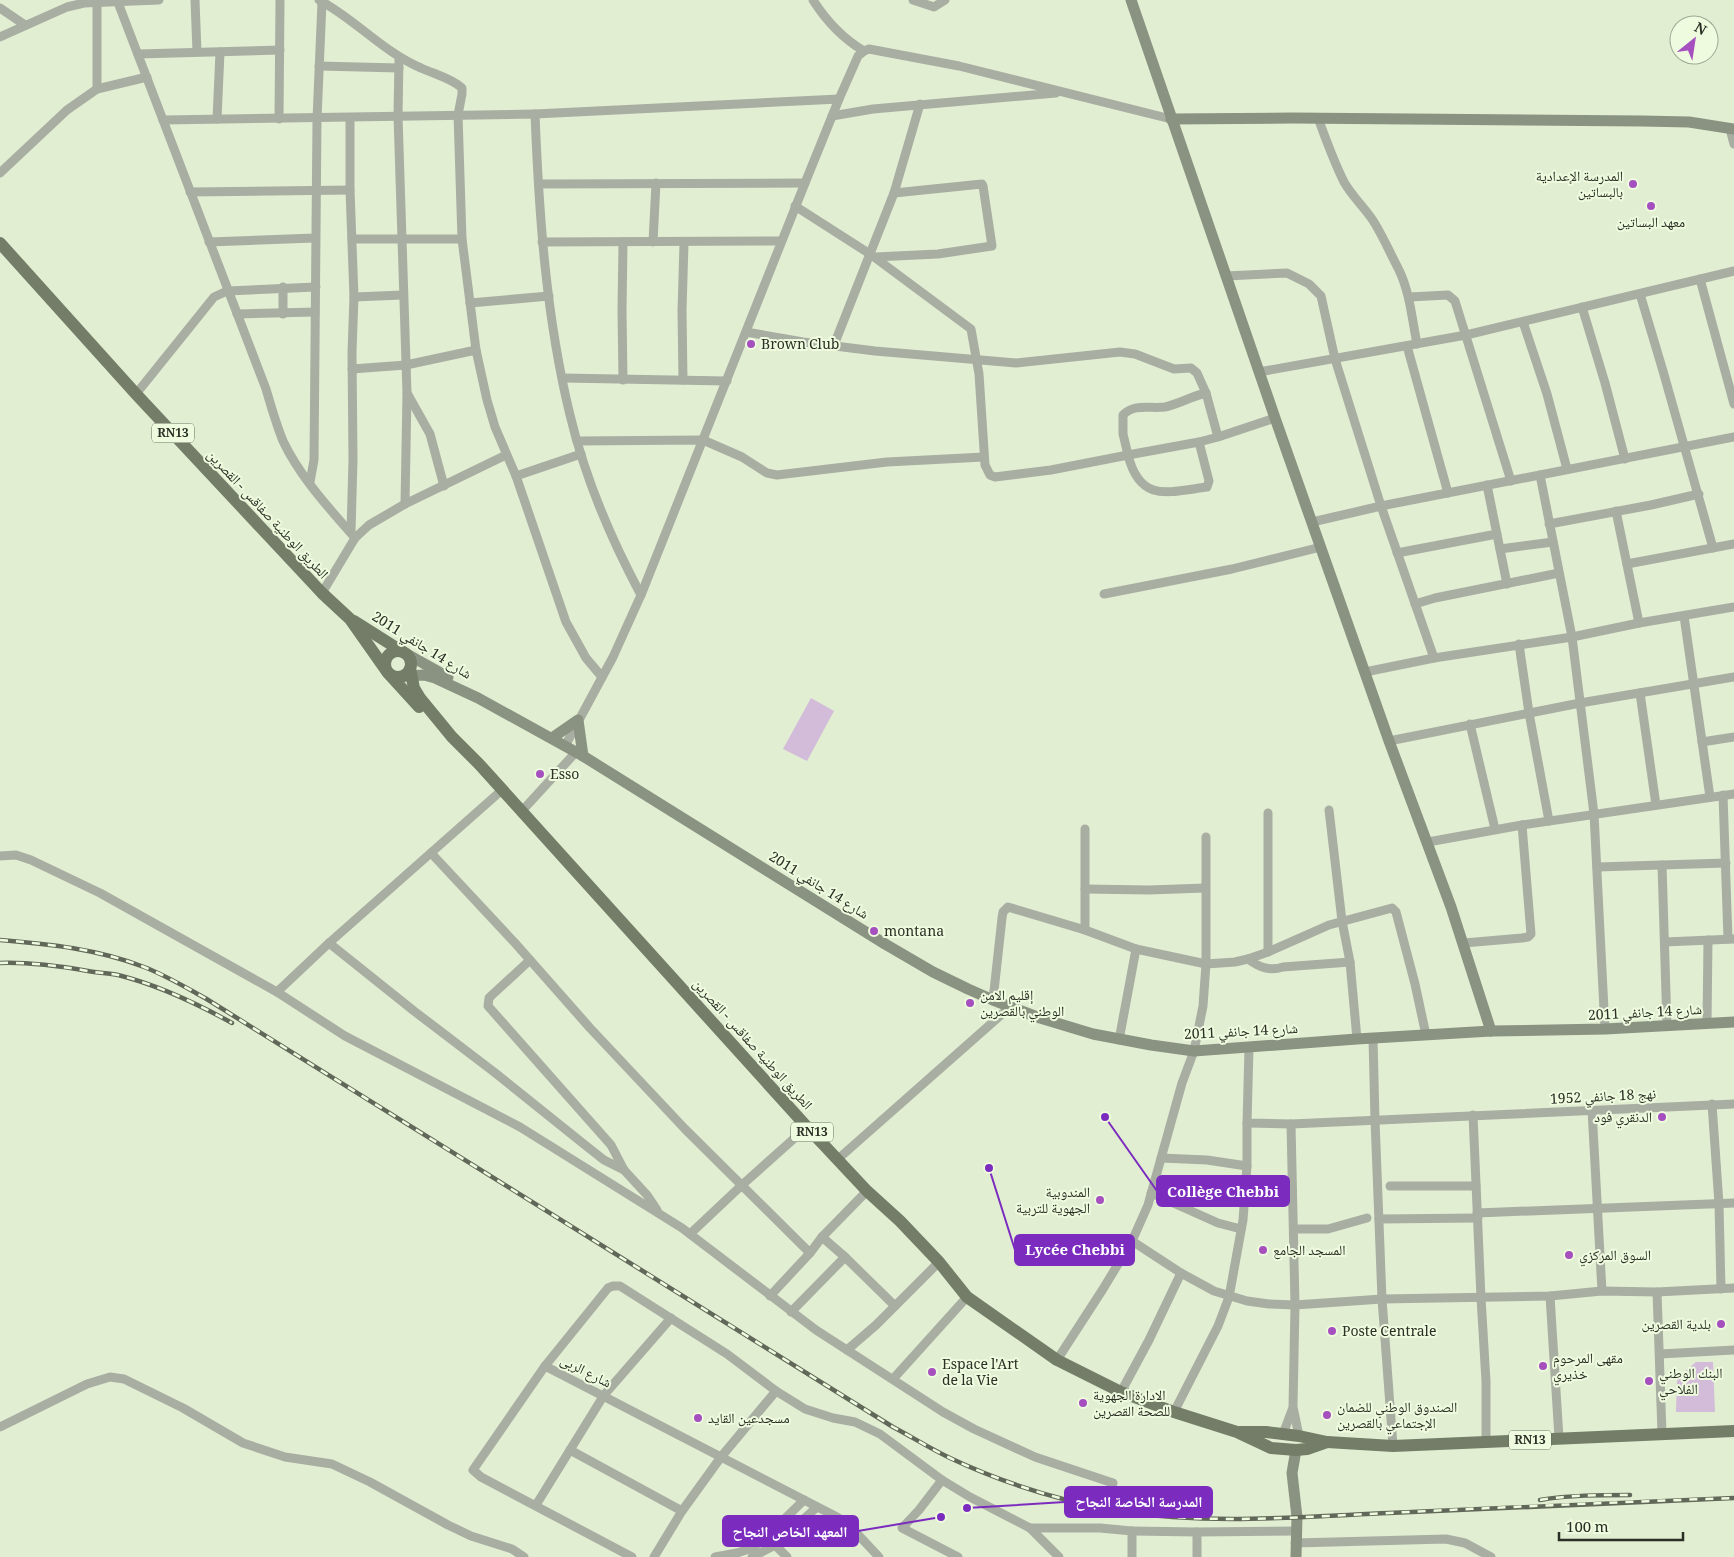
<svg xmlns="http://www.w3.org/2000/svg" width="1734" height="1557" font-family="Georgia,'Noto Naskh Arabic',serif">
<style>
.green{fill:#d2bcd9}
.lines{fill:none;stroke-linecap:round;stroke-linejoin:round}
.street{stroke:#a9aea3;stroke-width:9}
.secondary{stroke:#8a9281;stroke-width:11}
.primary{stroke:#747d68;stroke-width:12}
.rail-casing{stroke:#626859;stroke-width:4.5}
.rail{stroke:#effbdf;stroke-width:2.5;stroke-dasharray:8;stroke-linecap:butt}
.poi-dot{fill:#a550be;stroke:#effbdf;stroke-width:2}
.labels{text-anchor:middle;stroke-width:4;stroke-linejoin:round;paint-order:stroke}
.shield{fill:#effbdf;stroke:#666c5d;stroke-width:1}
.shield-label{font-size:12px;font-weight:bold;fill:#2b2f25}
.poi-label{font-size:14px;fill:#2b2f25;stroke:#effbdf;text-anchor:start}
.street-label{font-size:14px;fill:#2b2f25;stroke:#effbdf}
.leader{fill:none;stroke:#7b2cbf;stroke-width:2}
.callout-dot{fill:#7b2cbf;stroke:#effbdf;stroke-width:2}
.callout{fill:#7b2cbf;stroke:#7b2cbf;stroke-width:2}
.callout-label{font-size:15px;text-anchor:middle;font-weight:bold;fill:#fff}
</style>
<rect width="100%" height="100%" fill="#e2eed2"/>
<!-- green -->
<g class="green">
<polygon points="811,698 834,711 807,761 783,749"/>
<polygon points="1696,1362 1713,1362 1715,1412 1676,1412 1677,1378"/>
</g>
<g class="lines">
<!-- street -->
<g class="street">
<path d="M117,0L266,389C271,406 276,424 283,441C300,477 329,508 355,538"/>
<polyline points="195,0 197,52"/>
<path d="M319,0C355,19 383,52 421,68C434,74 451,78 462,88V94L458,115L462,239L476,350L487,400L495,427L516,476L566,622L586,658L602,677"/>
<path d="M813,0C827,22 842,38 864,51"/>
<polyline points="913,0 934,7 945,0"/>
<polyline points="0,8 25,25"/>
<polyline points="0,37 67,7 84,3 159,0"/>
<polyline points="138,54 280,50"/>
<polyline points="399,58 398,116 407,393 405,504"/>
<polyline points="319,66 399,68"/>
<polyline points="97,89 97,2"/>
<polyline points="535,114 839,99"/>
<polyline points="832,116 873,109 1056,93"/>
<polyline points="350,118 350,190 354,297 352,352 353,460 351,532"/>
<path d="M1318,118C1326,140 1334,162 1344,182C1352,196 1363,206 1372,219C1382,234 1390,253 1399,270C1410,293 1412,319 1417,344"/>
<polyline points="217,119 220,52"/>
<polyline points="279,119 280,0"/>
<path d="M163,120L535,114C539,215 546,317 570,415C585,478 611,539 641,595"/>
<polyline points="1730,129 1734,144"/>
<polyline points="0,173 67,110 97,89 147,77"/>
<polyline points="539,184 805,183"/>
<polyline points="190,192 350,190"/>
<path d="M795,206L870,254L971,329L979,374L985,465L990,475L995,477L1051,470L1128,455C1140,503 1168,492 1207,487L1209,481L1199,442"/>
<polyline points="352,239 462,239"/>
<polyline points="209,242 315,238"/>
<polyline points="542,242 781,241"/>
<polyline points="623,242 622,311 623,380"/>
<polyline points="653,242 656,183"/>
<polyline points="875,257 938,254 992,246 983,186 982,184 894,193"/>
<polyline points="1226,276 1287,273 1309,284 1321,296 1335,359 1381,506 1434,658"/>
<polyline points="1700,279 1734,404"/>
<polyline points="283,287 283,314"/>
<polyline points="1640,294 1663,371 1713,548"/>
<polyline points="354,297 403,295"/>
<polyline points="1409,297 1448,295 1455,301 1511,481"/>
<polyline points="470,303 549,296"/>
<polyline points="1582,307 1605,383 1625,459"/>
<polyline points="237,314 315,312"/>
<polyline points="1523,322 1547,394 1567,469"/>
<polyline points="746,332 803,342 875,351 1016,363 1120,352 1135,354 1174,369 1191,368 1197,373 1206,393"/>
<polyline points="834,345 894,193 920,104"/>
<polyline points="1407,346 1448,493"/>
<polyline points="352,369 406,365 476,350"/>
<polyline points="1259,372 1466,335 1734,271"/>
<polyline points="563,378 727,381"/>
<polyline points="683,380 682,311 684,243"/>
<polyline points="407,393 430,434 444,486"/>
<polyline points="136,394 214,297 227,291 316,287"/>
<path d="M1218,437L1199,442L1128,455L1123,434V415C1135,403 1150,409 1165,407C1179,404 1192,396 1206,393L1218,437L1275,418"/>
<polyline points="577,441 703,440 742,457 767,473 777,475 887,462 984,457"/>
<polyline points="1540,475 1572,637 1594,814 1605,1029"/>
<polyline points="516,476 581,454"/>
<polyline points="310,482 314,460 317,119 322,2"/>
<polyline points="1487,485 1507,584"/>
<polyline points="1616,511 1639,623"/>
<polyline points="1312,522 1381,506 1734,437"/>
<polyline points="1549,524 1651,505 1699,494"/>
<polyline points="1500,549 1553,542"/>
<polyline points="1397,553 1497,534"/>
<polyline points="1627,564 1734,544"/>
<polyline points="322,593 355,538 369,525 405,504 506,455"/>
<polyline points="1104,594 1232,569 1321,547"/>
<polyline points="1415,604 1435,598 1559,573"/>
<polyline points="1684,616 1710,797"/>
<polyline points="1519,644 1529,713 1549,821"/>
<polyline points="1365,672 1434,658 1572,637 1639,623 1734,607"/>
<polyline points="1640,693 1656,805"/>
<polyline points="1470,724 1495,829"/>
<polyline points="1389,741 1580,703 1734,677"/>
<polyline points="1702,742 1734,737"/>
<polyline points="565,746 613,657 641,595 805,183 839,99 858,56 864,51 869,49 959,66 1171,119"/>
<polyline points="1723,795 1728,939"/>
<polyline points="1329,810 1342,921 1350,962 1357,1039"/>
<polyline points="521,812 576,752"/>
<polyline points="1268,813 1268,952"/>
<polyline points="1428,842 1522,825 1734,794"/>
<polyline points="431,853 515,943 590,1028 685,1129 810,1253 822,1237 867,1191"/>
<polyline points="0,856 16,855 31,860 100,893 277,992 345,1036 520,1127 682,1228 816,1330 943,1412 974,1429 1035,1457 1113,1483"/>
<polyline points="1662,865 1667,1026"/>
<polyline points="1597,867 1726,863"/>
<polyline points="1085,889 1149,890 1205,888"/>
<polyline points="1085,930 1085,829"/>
<polyline points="1665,942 1734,939"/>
<polyline points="329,943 414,1011 494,1072 585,1145 604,1160 624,1170 647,1195 657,1210"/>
<polyline points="1464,943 1522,938 1528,937 1531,934 1522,825"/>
<path d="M1248,959C1260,968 1270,971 1283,967L1350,962"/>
<polyline points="530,960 492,995 489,998 488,1006 611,1145 624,1170"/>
<polyline points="277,992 329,943 502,790"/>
<polyline points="993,1000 1002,918 1003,912 1008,907 1085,930 1136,949 1206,964 1235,962 1248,959 1268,952 1329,925 1392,908 1396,912 1415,984 1426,1035"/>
<polyline points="1707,1024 1708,940"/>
<polyline points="1373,1038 1375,1120 1382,1299 1393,1446"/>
<polyline points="1119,1040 1136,949"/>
<polyline points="1249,1048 1247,1123 1291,1124 1734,1104"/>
<polyline points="1712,1104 1719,1204 1721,1289"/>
<polyline points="1592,1110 1602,1291"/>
<polyline points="1473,1115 1481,1298 1486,1381 1486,1442"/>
<polyline points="1291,1124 1295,1305 1293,1407 1299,1436"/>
<polyline points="1161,1158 1207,1160 1247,1166"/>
<polyline points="838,1159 1010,1007"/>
<polyline points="1390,1186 1476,1186"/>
<polyline points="1151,1193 1218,1223 1241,1229"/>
<polyline points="1477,1213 1734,1203"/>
<polyline points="1379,1219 1478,1218"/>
<polyline points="1294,1229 1328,1229 1367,1218"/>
<polyline points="690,1234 742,1185 807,1127"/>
<polyline points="822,1237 845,1257 895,1306"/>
<polyline points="1132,1241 1181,1273 1214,1291 1247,1301 1269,1304 1295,1305 1382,1299 1550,1296 1602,1291 1657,1292 1734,1288"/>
<polyline points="1657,1292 1662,1433"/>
<polyline points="770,1296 810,1253"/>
<polyline points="1550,1296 1559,1438"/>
<polyline points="791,1312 845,1257"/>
<polyline points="847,1350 876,1325 939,1262"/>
<polyline points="1660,1354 1734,1350"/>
<polyline points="1057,1360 1103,1289 1132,1241 1148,1205 1182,1083 1194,1051 1203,1006 1206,964 1206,837"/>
<polyline points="545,1366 608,1288 613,1286 620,1286 727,1354 776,1391 805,1409 833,1418 855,1422 880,1434 942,1480"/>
<polyline points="893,1379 967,1297"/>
<polyline points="1121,1392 1149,1340 1181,1273"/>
<polyline points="1174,1412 1218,1326 1229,1297 1243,1220 1247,1166 1247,1123"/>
<polyline points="0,1427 87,1384 110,1377 124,1379 183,1408 243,1443 285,1457 332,1464 370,1482 448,1525 471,1536 512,1549 524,1557"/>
<polyline points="1283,1434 1292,1410"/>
<polyline points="570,1450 682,1511"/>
<polyline points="536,1505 604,1395 671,1318"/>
<polyline points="1030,1528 1100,1528 1132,1531 1132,1557"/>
<polyline points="1132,1531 1197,1532 1296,1531"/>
<polyline points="1197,1532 1197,1557"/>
<polyline points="1295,1543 1446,1539 1465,1543 1491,1557"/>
<polyline points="775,1545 787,1557"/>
<polyline points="758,1554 775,1545 817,1507"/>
<polyline points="632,1557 481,1477 473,1470 545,1366 837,1517 849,1525 879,1557"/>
<polyline points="654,1557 682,1511 721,1457 776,1391"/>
<polyline points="715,1557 737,1553 752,1548"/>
<polyline points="752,1557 758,1554 752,1548 767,1536 804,1500"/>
<polyline points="958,1557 902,1528 919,1510 942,1480 970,1497 1030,1528 1059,1557"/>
</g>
<!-- secondary -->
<g class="secondary">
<polyline points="1131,0 1275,418 1389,741 1451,907 1491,1031"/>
<polyline points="1171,119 1293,118 1642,121 1689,122 1734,129"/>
<polyline points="405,653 448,677"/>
<polyline points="404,676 424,675 435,678 478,698 583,756 885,944 933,972 968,989 993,1000 1040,1018 1093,1034 1151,1045 1194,1051 1357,1039 1491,1031 1605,1029 1734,1022"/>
<polyline points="552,738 578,720 583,756"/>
<polyline points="1296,1450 1292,1473 1297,1517 1296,1557"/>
</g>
<!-- primary -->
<g class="primary">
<polyline points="0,243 136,394 322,593 350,619 388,673 419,707"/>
<polyline points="354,621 403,652"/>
<circle cx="398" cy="664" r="13"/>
<polyline points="410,669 414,688 420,698 452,737 479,764 807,1127 867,1191 900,1221 939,1262 967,1297 1057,1360 1121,1392 1174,1412 1237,1432 1271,1448 1296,1450 1307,1449 1327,1442"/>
<polyline points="1240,1432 1266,1432 1299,1436 1327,1442 1393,1446 1734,1431"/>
</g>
<!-- rail casing -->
<g class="rail-casing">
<g id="rail">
<path d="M0,940C49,944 98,949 144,967C165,975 185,987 205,998L893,1427C912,1437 931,1449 950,1458C1003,1483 1061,1501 1118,1511C1208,1525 1299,1517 1389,1513C1504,1507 1619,1502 1734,1498"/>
<path d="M0,963C30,962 59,966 88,971C98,973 109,973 118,975C158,985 196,1003 232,1023"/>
<path d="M1540,1500C1570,1495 1600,1495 1630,1495"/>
</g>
</g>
<!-- rail -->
<use href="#rail" class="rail"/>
</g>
<!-- markers -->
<g class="poi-dot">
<circle cx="1633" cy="184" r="5"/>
<circle cx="1651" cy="206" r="5"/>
<circle cx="751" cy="344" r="5"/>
<circle cx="540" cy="774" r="5"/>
<circle cx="874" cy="931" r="5"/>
<circle cx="970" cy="1003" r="5"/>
<circle cx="1662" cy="1117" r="5"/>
<circle cx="1100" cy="1200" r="5"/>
<circle cx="1263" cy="1250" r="5"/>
<circle cx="1569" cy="1255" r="5"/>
<circle cx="1721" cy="1324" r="5"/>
<circle cx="1332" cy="1331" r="5"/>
<circle cx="1543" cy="1366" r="5"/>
<circle cx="932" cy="1372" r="5"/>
<circle cx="1649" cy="1381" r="5"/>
<circle cx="1083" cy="1403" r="5"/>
<circle cx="1327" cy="1415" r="5"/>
<circle cx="698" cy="1418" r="5"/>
</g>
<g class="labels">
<!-- shield labels -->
<g class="shield">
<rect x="152" y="423.5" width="42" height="19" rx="4"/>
<rect x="791" y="1122.5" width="42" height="19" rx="4"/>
<rect x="1509" y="1430.5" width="42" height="19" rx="4"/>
</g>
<g class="shield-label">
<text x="173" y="437">RN13</text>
<text x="812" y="1136">RN13</text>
<text x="1530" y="1444">RN13</text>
</g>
<!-- poi labels -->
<g class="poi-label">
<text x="1623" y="181" text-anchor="end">المدرسة الإعدادية<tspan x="1623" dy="16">بالبساتين</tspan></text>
<text x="1651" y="227" text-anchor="middle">معهد البساتين</text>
<text x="761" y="349">Brown Club</text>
<text x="550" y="779">Esso</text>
<text x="884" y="936">montana</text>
<text x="980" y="1000">إقليم الامن<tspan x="980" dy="16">الوطني بالقصرين</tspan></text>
<text x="1652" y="1122" text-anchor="end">الدنقري فود</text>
<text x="1090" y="1197" text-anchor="end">المندوبية<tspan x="1090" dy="16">الجهوية للتربية</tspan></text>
<text x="1273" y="1255">المسجد الجامع</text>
<text x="1579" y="1260">السوق المركزي</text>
<text x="1711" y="1329" text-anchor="end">بلدية القصرين</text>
<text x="1342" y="1336">Poste Centrale</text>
<text x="1553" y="1363">مقهى المرحوم<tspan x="1553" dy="16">خذيري</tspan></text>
<text x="942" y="1369">Espace l'Art<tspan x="942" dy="16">de la Vie</tspan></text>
<text x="1659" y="1378">البنك الوطني<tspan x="1659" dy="16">الفلاحي</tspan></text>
<text x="1093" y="1400">الادارة الجهوية<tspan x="1093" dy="16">للصحة القصرين</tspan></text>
<text x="1337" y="1412">الصندوق الوطني للضمان<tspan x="1337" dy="16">الإجتماعي بالقصرين</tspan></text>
<text x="708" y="1423">مسجدعين القايد</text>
</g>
<!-- street labels -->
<g class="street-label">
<text transform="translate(268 514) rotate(47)" y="5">الطريق الوطنية صفاقس - القصرين</text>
<text transform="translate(422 645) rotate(32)" y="5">شارع 14 جانفي 2011</text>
<text transform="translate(819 885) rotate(32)" y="5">شارع 14 جانفي 2011</text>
<text transform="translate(1645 1012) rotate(-3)" y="5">شارع 14 جانفي 2011</text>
<text transform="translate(1241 1031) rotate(-3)" y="5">شارع 14 جانفي 2011</text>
<text transform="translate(753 1044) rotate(48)" y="5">الطريق الوطنية صفاقس - القصرين</text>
<text transform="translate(1603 1096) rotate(-3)" y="5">نهج 18 جانفي 1952</text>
<text transform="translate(586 1371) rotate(27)" y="5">شارع الربى</text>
</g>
</g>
<!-- callouts -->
<path class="leader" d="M1105 1117L1157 1191M989 1168L1015 1250M967 1508L1065 1502M941 1517L858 1531"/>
<g class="callout-dot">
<circle cx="1105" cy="1117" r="5"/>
<circle cx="989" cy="1168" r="5"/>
<circle cx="967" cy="1508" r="5"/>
<circle cx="941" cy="1517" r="5"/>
</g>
<g class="callout">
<rect x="1157" y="1176" width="132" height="30" rx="5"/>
<rect x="1015" y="1235" width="119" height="30" rx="5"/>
<rect x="1065" y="1487" width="147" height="30" rx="5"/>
<rect x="723" y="1516" width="135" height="30" rx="5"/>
</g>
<g class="callout-label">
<text x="1223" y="1197">Collège Chebbi</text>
<text x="1075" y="1255">Lycée Chebbi</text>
<text x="1139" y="1507">المدرسة الخاصة النجاح</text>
<text x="790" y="1537">المعهد الخاص النجاح</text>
</g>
<!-- north arrow -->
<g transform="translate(1694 40) rotate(30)"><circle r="24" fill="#effbdf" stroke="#a1a995"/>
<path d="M0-4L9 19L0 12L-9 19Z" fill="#a550be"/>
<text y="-8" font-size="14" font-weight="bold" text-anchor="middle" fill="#2b2f25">N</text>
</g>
<!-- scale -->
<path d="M1559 1532v8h124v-8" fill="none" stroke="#2b2f25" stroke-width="2.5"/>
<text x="1566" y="1532" font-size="15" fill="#2b2f25" stroke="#effbdf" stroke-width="4" paint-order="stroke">100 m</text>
</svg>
